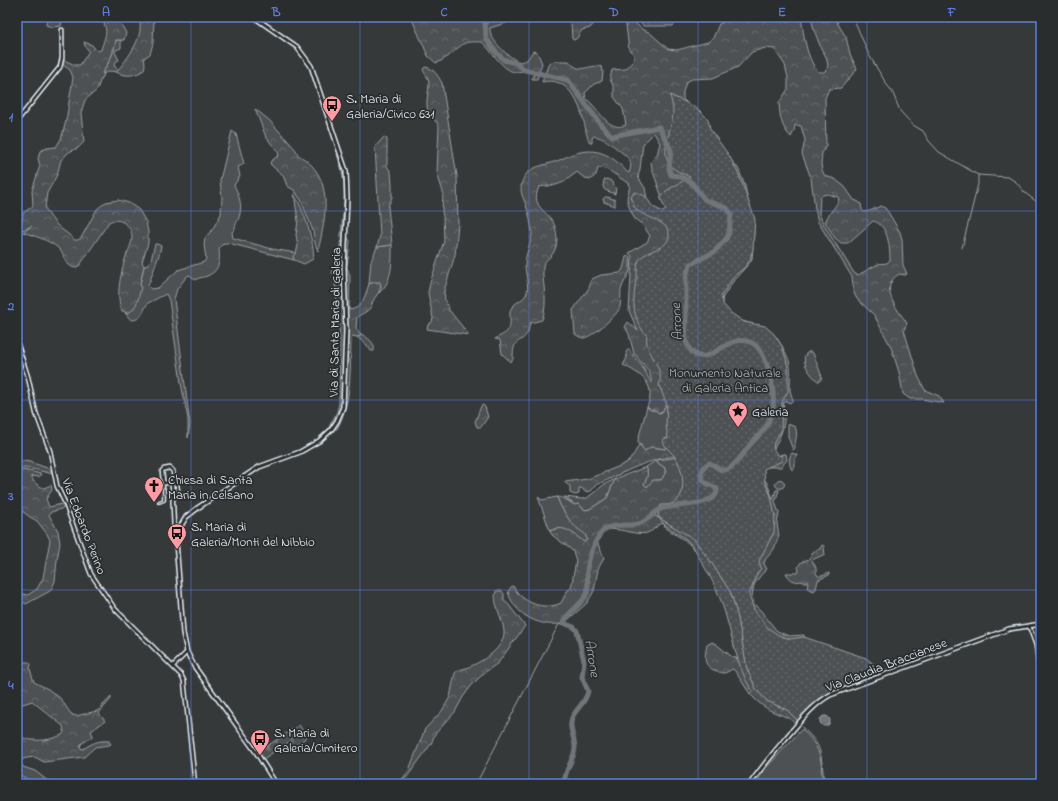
<svg xmlns="http://www.w3.org/2000/svg" width="1058" height="801" font-family="'Indie Flower',sans-serif">
<style>
.green{fill:#4d5152;stroke:#9aa1a5}
.forest{fill:url(#forest-crowns);stroke:#9aa1a5;fill-rule:evenodd}
.cemetery{fill:url(#cemetery-stones);stroke:#9aa1a5}
.park{fill:url(#park-dots);stroke:#9aa1a5}
.water{fill:url(#water-ripples);stroke:#a0a7ac}
.lines{fill:none;stroke-linecap:round;stroke-linejoin:round}
.stream{stroke:#a0a7ac;stroke-width:1}
.river{stroke:#707579;stroke-width:5}
.pedestrian-casing{stroke:#e8f1f8;stroke-width:4.5}
.minor-casing{stroke:#e8f1f8;stroke-width:5.5}
.tertiary-casing{stroke:#e8f1f8;stroke-width:6}
.secondary-casing{stroke:#e8f1f8;stroke-width:6}
.pedestrian{stroke:#2a2d2e;stroke-width:1.5}
.minor{stroke:#2a2d2e;stroke-width:2.5}
.tertiary{stroke:#2a2d2e;stroke-width:3}
.secondary{stroke:#2a2d2e;stroke-width:3}
.grid{fill:none;stroke:#5a7fe2;stroke-width:1;stroke-opacity:0.55}
.labels{text-anchor:middle;stroke-width:3.5;stroke-linejoin:round;paint-order:stroke}
.poi-label{font-size:13px;fill:#e8f1f8;stroke:#2a2d2e;text-anchor:start}
.street-label{font-size:13px;fill:#e8f1f8;stroke:#2a2d2e}
.park-label{font-size:13px;fill:#b2b9be;stroke:#2a2d2e}
.water-label{font-size:14px;font-style:italic;fill:#acb3b8;stroke:#2a2d2e}
.neatline{fill:none;stroke:#5a7fe2;stroke-width:1.5}
.grid-label{font-size:13px;text-anchor:middle;font-weight:bold;fill:#5a7fe2}
</style>
<defs>
<pattern id="forest-crowns" width="20" height="18" patternUnits="userSpaceOnUse"><rect width="20" height="18" fill="#4d5152"/><path d="M2 6a3 3 0 1 1 6 0M12 15a3 3 0 1 1 6 0" fill="none" stroke="#676a6c"/></pattern>
<pattern id="cemetery-stones" width="16" height="16" patternUnits="userSpaceOnUse"><rect width="16" height="16" fill="#4d5152"/><path d="M2 7V4a2 2 0 0 1 4 0v3zM10 15v-3a2 2 0 0 1 4 0v3z" fill="#676a6c"/></pattern>
<pattern id="park-dots" width="8" height="8" patternUnits="userSpaceOnUse"><rect width="8" height="8" fill="#4d5152"/><path d="M2 2h.1M6 6h.1" fill="none" stroke="#676a6c" stroke-width="1.8" stroke-linecap="round"/></pattern>
<pattern id="water-ripples" width="26" height="14" patternUnits="userSpaceOnUse"><rect width="26" height="14" fill="#707579"/><path d="M2 4q2-2 4 0t4 0M15 11q2-2 4 0t4 0" fill="none" stroke="#5b5e62"/></pattern>
</defs>
<rect width="100%" height="100%" fill="#35393a"/>
<filter id="ink" filterUnits="userSpaceOnUse"><feTurbulence type="fractalNoise" baseFrequency=".025" numOctaves="2"/><feDisplacementMap in="SourceGraphic" scale="8" xChannelSelector="R" yChannelSelector="G"/><feConvolveMatrix kernelMatrix="1 2 1 2 8 2 1 2 1" color-interpolation-filters="sRGB"/></filter>
<g filter="url(#ink)">
<!-- green -->
<g class="green">
<polygon points="49,17 61,17 62,21 61,26 52,27 46,25 46,23"/>
<path d="M116,40H121V48L116,50L115,52L119,60L115,62L114,66L119,70L116,72L111,71L102,74C109,63 114,52 116,40Z"/>
<path d="M232,131L236,134L244,164L238,167L240,176L234,185C239,195 243,206 239,217C238,222 235,223 235,229L232,232L233,238L272,249L296,253L293,256L294,260L228,243H224L219,248C220,260 220,271 207,276C202,278 200,277 195,280L190,275L187,276L177,289L174,299L190,424L188,438V419L181,383L169,300L166,294L148,303C142,311 143,320 131,320L125,313H128L140,284L144,266H146L151,260L155,244H157L161,246L159,255L148,286L151,289L158,288L178,270L204,262L206,259L204,245L205,238L212,230L221,214L222,197L220,180Z"/>
<path d="M392,245C392,261 393,281 379,293L381,285L374,282L369,284L371,261L377,247Z"/>
<path d="M360,333C367,338 376,342 374,351H371L367,345L357,337L360,336Z"/>
<path d="M724,343L725,352L724,360L718,366L711,363L707,366C706,378 710,389 709,400L706,405L685,415L680,423L670,429V438L665,449L651,447L645,451L642,448L641,445H639L638,440L647,407L651,410H655L659,413L662,412L666,405L676,408L678,406L679,395L677,384L688,391C696,387 699,378 697,369C687,364 678,368 672,376L666,375L664,372V370L668,369L675,352L680,359L689,365L696,362L695,350L696,344L706,345Z"/>
<path d="M808,352H811L813,353L822,377L820,381H818C811,376 798,359 808,352Z"/>
<path d="M788,424L795,427C799,435 794,441 795,448L793,450L788,437Z"/>
<path d="M792,453L797,455L795,459V467L792,470C789,465 788,458 792,453Z"/>
<path d="M657,460L658,463L665,468C666,473 664,476 661,480H657L646,487L644,484C647,478 649,473 646,467Z"/>
<polygon points="615,479 607,498 590,509 585,510 578,504 575,505 564,497 582,499 587,498 605,484"/>
<circle cx="780" cy="484" r="4.5"/>
<path d="M538,497L542,500L557,497C562,511 572,526 585,533L587,540L584,542L572,533L557,528L550,531Z"/>
<path d="M802,729C815,742 819,749 822,767L821,768L823,781L816,778L814,784H755L766,768Z"/>
</g>
<!-- forest -->
<g class="forest">
<path d="M100,17H117L126,33L124,40H116C114,52 109,63 102,73L104,75L100,81L97,90L85,100L81,113L84,142L78,148L69,152L61,160L57,175L47,193L45,208C49,215 53,221 59,227C64,232 70,234 74,240H78L81,238L97,209L106,202L118,200L129,203L139,210L146,222L148,232V243L142,262L144,266L140,284L141,287C139,296 137,309 128,313L122,311C115,295 121,273 126,256C128,251 132,244 132,238C133,226 119,216 109,222L80,265L75,268C65,266 65,255 59,249C50,240 34,236 23,232L32,226L20,231C19,225 23,220 23,213L33,206L32,191L40,165L38,159L40,151L47,148L56,147L61,139L66,121L73,77L70,70L63,65L64,60L75,65H80L89,51L85,46L84,42L92,45L97,51L101,50C105,35 110,31 100,17Z"/>
<path d="M138,17H156L154,19L153,43L150,54L144,58L145,64L144,70C135,76 126,77 116,72C127,60 147,34 138,17Z"/>
<path d="M411,17H518L512,21L490,28C489,40 509,58 520,62L527,60L533,51L537,52L542,63L537,79H532L534,75V71L531,69C526,70 520,72 515,72C503,71 491,50 482,42C476,42 468,41 463,44C453,51 448,59 436,63L428,56Z"/>
<polygon points="563,17 605,17 598,19 590,28 582,30 577,38 574,40 572,39 571,24"/>
<path d="M625,17H634L636,24L643,30L649,32L668,49L677,50L708,42L713,38L719,24L728,20L740,18L753,20L770,17H801C804,36 806,57 818,72H824L827,69L828,65L826,57L821,48L814,30L811,17H836L838,24L846,37L850,54L857,69L841,88L829,89L825,98L826,146L822,153L821,164L822,170L825,176L835,179L845,187L854,200L859,202L861,204L862,210L864,212C870,212 875,208 881,206L885,208L888,212L900,232L902,239L903,265L907,274L905,275L899,274C878,287 897,309 907,323L904,330L918,376L925,390L939,396L944,403L922,399H910L903,394L899,372L891,347L874,315L857,299L854,293L852,277L818,222L815,209L811,178L802,154L805,140L801,126L795,125L794,131L791,137C781,127 780,117 779,103L788,89V78L785,65L774,49L765,48L752,52L738,67L713,78L692,79L686,82L683,92V99L707,123L715,143L738,168L745,186L754,230L752,260L734,280L723,297L721,303C728,315 739,321 753,324C756,325 762,325 765,327C774,332 783,346 787,356C792,364 790,379 790,389C790,392 792,397 793,400L790,403L786,401L783,403C787,424 782,432 773,451L778,456L782,454H786L787,460L781,467H764L759,471L767,483L773,499L776,490H779L775,502L779,513L777,524L779,536L774,549L765,560L764,564L767,569L760,576L754,585L752,596L754,604L762,612L776,630L781,633L789,636L804,635V640L797,645L794,654L797,658L794,663L790,665L782,658L785,647C779,634 759,634 752,619L748,622L756,675L753,677L754,678L757,677L760,664C768,659 777,657 784,663L780,664V668C772,677 769,671 772,684C770,688 770,696 774,701L786,700L791,704L798,717H802L796,724L790,718L776,712L758,701L750,694L735,671L733,669C730,670 726,673 724,673C721,673 717,671 714,670C702,665 705,655 707,645L712,642L716,644L731,656L742,661L734,622L712,575L699,554L687,542L666,528L663,523C656,525 654,531 647,533C632,537 608,520 597,537L598,544L604,558L598,569L594,591L587,603L562,625C557,623 552,625 547,624C529,621 513,610 508,592L511,587L513,586C522,603 544,611 561,603L567,591L571,588L576,561L573,551L552,535L550,531C565,524 572,533 584,542L587,540C586,533 583,533 578,529C575,527 573,524 571,522C565,514 560,506 557,497C565,497 568,502 575,505L578,504L585,510L590,509L607,498L615,479L646,467C649,473 647,478 644,484L647,487L653,480H661C664,476 666,473 665,468L658,463L657,460L682,457L685,458C687,474 689,482 683,497L685,500C693,498 700,497 707,493C703,489 700,486 698,481C692,471 695,456 709,458C717,459 721,463 730,460C737,458 742,451 745,445L737,434L719,426L716,425L704,430L685,451L681,453L680,456C650,457 624,473 596,485L591,491L585,492L582,488H579V494L575,495L570,493V486L564,482L588,479L620,466L629,461L634,454L639,445H641L642,448L645,451L651,447L665,449L670,438V429L680,423L685,415L705,405L709,400C710,389 706,378 707,366L711,363L718,366L724,360L725,352L723,343L706,345L696,344L695,350L696,363L689,365L680,359L675,352L677,332L680,322L681,308L684,298V265L655,260C642,270 641,275 640,291C639,296 638,302 639,307C640,325 652,341 660,357C663,364 662,376 672,376C678,368 687,364 697,369C699,378 696,387 688,391L677,385L679,395L678,406L676,408L666,405L662,412L659,413L655,410H651L647,407C657,384 641,374 623,365L627,358L626,352L629,349C634,358 638,361 643,368C647,373 648,379 652,383L649,371L634,354L629,334L625,327L628,322L638,331L629,311L632,256L629,253L647,242L650,236L643,225L635,219L629,207L627,198L630,186L629,183C617,178 611,168 598,168L596,175L590,180L583,177L577,172L564,182L556,185L539,187C529,209 551,211 555,227C558,237 558,248 551,256C547,260 543,262 543,268C542,287 549,299 542,320L530,323C529,326 529,330 528,332C520,346 513,336 513,359L511,362L502,354L500,340L495,339C499,336 506,334 508,330C513,323 507,314 512,307C516,302 523,300 526,295C530,286 525,274 525,265C525,254 532,242 532,232C531,224 529,213 526,205C523,197 519,191 522,182C527,167 541,166 554,162C561,160 567,156 573,154C597,146 612,155 627,172L629,173C631,168 632,162 628,158C627,156 605,139 603,139C600,137 597,137 594,136L592,138V143H590C586,136 586,129 584,122C579,101 567,76 542,82L549,63L555,61H569C581,76 588,63 602,67L603,72L602,81L594,84L585,93L586,99C599,107 607,133 626,125L623,109L614,97V88L610,79L612,70L626,69L633,61L634,54L629,50ZM654,133L660,143L657,155L651,162L652,169L668,214L667,219H663L648,204L645,188L638,177L640,169L643,144ZM827,194L838,197L839,200C835,208 828,214 825,222L835,238L841,243H848L873,221C888,224 890,247 890,260L887,263L878,264L858,275L854,273L824,225L819,214L820,197L823,195ZM734,479L736,480L744,499L755,492L764,499L767,500L770,508L760,528L770,535L745,553L747,561L745,575L736,578L732,561L726,560C723,555 714,538 711,536C702,530 693,530 686,522V520L690,519L698,511L703,508L717,507L728,501L731,497L732,492L731,482Z"/>
<polygon points="637,17 680,17 673,26 643,26"/>
<path d="M425,67C434,68 438,76 442,83L457,176L458,224L455,255L444,291L445,300L449,310L469,335L427,329L428,325L432,322L433,318L428,293L430,283L444,241L443,216L442,211L443,192L437,173L439,126C436,120 429,118 428,111C425,102 429,92 429,83C429,77 424,74 423,69Z"/>
<path d="M255,109L269,120L296,150L298,155C335,175 326,217 318,251L315,243L313,231L301,200L294,190L287,186L283,175L271,165L270,162L279,155L278,152L266,137Z"/>
<polygon points="384,137 387,139 387,166 391,172 392,185 392,197 388,207 392,245 377,247 380,236 375,147"/>
<path d="M337,154H339L346,185L344,232L350,241L347,267L350,276L349,310C363,309 365,295 369,284L374,282H380C382,290 378,293 374,299C372,302 372,306 370,308C367,312 361,314 357,317L356,328L361,336L357,337L352,336L351,340C350,369 352,402 337,429H328L337,412L339,403L340,338L335,282L336,276L332,273L334,267H339C339,240 345,212 344,184C343,174 340,164 337,154Z"/>
<polygon points="607,179 611,181 616,189 615,194 605,190 603,187 604,180"/>
<path d="M294,194C302,205 316,245 313,259L304,264L294,260L293,256L296,253L298,246L296,235L298,221Z"/>
<polygon points="605,197 608,197 615,200 615,206 604,202 603,199"/>
<path d="M628,255L630,257C630,261 630,266 630,270C628,277 623,282 621,290C620,297 622,305 618,311C613,318 592,337 584,338C580,338 578,336 575,334L573,310L589,288L592,279L601,275L620,273L623,269L626,257Z"/>
<polygon points="483,405 485,407 488,417 481,427 477,427 475,422 481,406"/>
<path d="M17,460L30,462L50,469L52,474C40,471 29,467 17,468Z"/>
<path d="M17,470H25L41,474L39,477L31,476C34,483 38,486 44,488L51,485L52,490L46,499L49,507L62,504L64,508L51,512L49,515L58,531L60,543L57,560L55,581L53,586L50,591L26,604L17,597V593L28,595L37,589L43,578L50,540L47,534L37,521L30,517L22,511L19,501L17,499Z"/>
<path d="M822,545L824,546L825,556L823,555L812,560L816,568V573L818,576C822,577 825,574 829,573V575L818,580L816,589L814,591L807,588L808,582H803L801,581C795,583 789,579 786,573H798L799,570L798,567L801,562L809,559L814,551L820,549Z"/>
<path d="M496,591H502L504,594V601L508,604L525,626L498,663L484,673L472,685L463,697L455,712L435,734L431,744L407,777L400,782L409,770L425,729L442,711L450,697L455,673C459,669 464,669 469,667C483,661 505,648 504,631C503,618 492,603 496,591Z"/>
<path d="M17,662H29L31,664L30,669L34,682L48,689L60,698L71,714L76,716L97,711L111,697V699L99,713L105,721L91,731L93,736L81,744L80,748L83,749C92,743 99,740 109,741L111,744L109,745L95,747L84,757L44,762L35,757L27,758L23,759L21,762L23,767L35,771L52,784H28L24,777L17,774V738C26,737 26,740 33,740C43,741 53,739 62,735L64,732L63,726L32,701L23,704L19,702L17,699Z"/>
</g>
<!-- cemetery -->
<polygon class="cemetery" points="299,725 307,737 293,747 289,742 263,759 258,752"/>
<!-- park -->
<path class="park" d="M670,95L687,103L699,110L708,119L710,129L730,157L739,175L755,219L753,249L750,260L744,268L734,276L721,296L723,304L731,313L744,322L765,326L774,334L782,346L788,366V391L782,402L781,431L774,442L773,449L778,455L782,456V461L764,469L765,483L771,496L775,517L774,532L759,561L761,568L757,574L749,595L754,610L768,628L778,635L790,639L804,637L866,658L884,672L824,696L812,707L796,725C791,718 784,716 776,713C766,709 757,702 750,694L752,691C735,664 732,631 721,601C716,588 710,575 702,563C698,555 694,546 687,540C677,531 650,523 661,505C665,505 670,505 673,503C688,497 683,469 676,458C672,452 665,448 663,441L664,438L668,439L666,425L667,405L659,385C666,368 643,351 647,336C630,316 633,299 637,275C637,270 637,264 639,260C646,249 668,250 669,236C670,221 645,218 637,210C633,206 632,201 630,196L636,192L645,196L653,207L663,212L666,210L660,197L666,191L690,177C684,174 673,170 669,164C660,147 673,129 673,111C673,106 671,100 670,95Z"/>
<!-- water -->
<circle class="water" cx="825" cy="721" r="5"/>
<g class="lines">
<!-- stream -->
<g class="stream">
<polyline points="853,17 869,55 887,85 892,91 900,111 913,125 923,131 929,141 939,152 978,175 1008,177 1016,182 1025,193 1041,205"/>
<polyline points="962,248 978,184 978,175"/>
<polyline points="654,515 694,539 713,565 731,593 738,618 747,669 756,689 767,701 787,710 798,721"/>
<path d="M801,726C807,732 814,738 818,746C823,758 822,772 825,784"/>
<polyline points="400,782 400,784"/>
<polyline points="476,784 558,626 564,621"/>
</g>
<!-- river -->
<g class="river">
<path d="M488,17L485,23L486,38L494,50L504,60L516,63L525,70L568,80L601,125L612,136L659,127L671,150L669,169L671,175L679,176L691,182L705,200L727,208L731,214L729,233L726,239L714,252L691,264L687,272L686,279C686,294 686,308 686,322C686,328 685,334 686,340C687,345 690,350 693,353C710,367 727,333 750,342C768,349 775,391 773,408C772,413 770,418 768,423C764,432 755,438 749,446C744,452 732,472 723,470C718,470 715,465 710,463C702,465 698,478 706,483C710,486 714,485 717,489C719,507 673,504 661,509C652,513 649,521 638,524C628,526 617,524 607,528C596,533 588,560 587,571C587,578 589,586 587,593C583,604 569,611 564,621L566,624L574,627L577,631L584,661L582,677L588,691C586,703 576,708 572,718C568,729 575,737 575,748C575,758 564,770 564,784"/>
<path d="M493,17C499,21 505,20 512,17"/>
</g>
<!-- pedestrian casing -->
<g class="pedestrian-casing">
<g id="pedestrian">
<polyline points="163,487 164,482"/>
<polyline points="159,502 164,500 164,489"/>
</g>
</g>
<!-- minor casing -->
<g class="minor-casing">
<g id="minor">
<polyline points="17,121 60,67 62,58 62,30"/>
<polyline points="17,342 28,377 36,413 50,451 57,486 65,503 91,574 115,609 181,675 184,681 195,784"/>
<polygon points="170,468 173,471 174,480 172,482 165,483 163,481 162,471 164,469"/>
<polyline points="172,482 174,529 177,535"/>
<polyline points="173,497 178,492 177,485 173,482"/>
<polyline points="1029,626 1036,645 1041,681"/>
<polyline points="173,666 187,652"/>
</g>
</g>
<!-- tertiary casing -->
<g class="tertiary-casing">
<polyline id="tertiary" points="254,17 297,47 311,66 346,171 347,198 344,267 346,331 343,407 337,421 331,430 319,441 300,452 259,467 199,507 186,517 178,531 176,542 183,633 187,652 194,666 204,680 256,752 276,784"/>
</g>
<!-- secondary casing -->
<g class="secondary-casing">
<path id="secondary" d="M750,784C761,768 773,754 785,739C799,723 811,706 830,695L1009,629L1041,624"/>
</g>
<!-- pedestrian -->
<use href="#pedestrian" class="pedestrian"/>
<!-- minor -->
<use href="#minor" class="minor"/>
<!-- tertiary -->
<use href="#tertiary" class="tertiary"/>
<!-- secondary -->
<use href="#secondary" class="secondary"/>
</g>
</g>
<!-- grid -->
<path class="grid" d="M191,17V784M360,17V784M529,17V784M698,17V784M867,17V784M17,211H1041M17,400H1041M17,590H1041"/>
<!-- icons -->
<defs>
<g id="bus-pin" transform="scale(1)"><path d="M0 17L-7.5 6A9.5 9.5 0 1 1 7.5 6Z" fill="#ff9aa2" stroke="#2a2d2e"/><path d="M-5-6H5V4H4V6H2V4H-2V6H-4V4H-5ZM-3.5-4V0h7V-4ZM-3.5 1.2v1.5H-2V1.2ZM2 1.2v1.5H3.5V1.2Z" fill="#111"/></g>
<g id="sight-pin" transform="scale(1)"><path d="M0 17L-7.5 6A9.5 9.5 0 1 1 7.5 6Z" fill="#ff9aa2" stroke="#2a2d2e"/><path d="M0-6L1.8-2.2L6-1.7L2.9 1.2L3.7 5.4L0 3.3L-3.7 5.4L-2.9 1.2L-6-1.7L-1.8-2.2Z" fill="#111"/></g>
<g id="church-pin" transform="scale(1)"><path d="M0 17L-7.5 6A9.5 9.5 0 1 1 7.5 6Z" fill="#ff9aa2" stroke="#2a2d2e"/><path d="M-1.2-6h2.4v3.5h3.3v2.4h-3.3V6h-2.4V-.1h-3.3v-2.4h3.3Z" fill="#111"/></g>
</defs>
<g fill-rule="evenodd">
<use href="#bus-pin" x="332" y="105"/>
<use href="#sight-pin" x="738" y="411"/>
<use href="#church-pin" x="154" y="486"/>
<use href="#bus-pin" x="177" y="533"/>
<use href="#bus-pin" x="260" y="739"/>
</g>
<g class="labels">
<!-- poi labels -->
<g class="poi-label">
<text x="346" y="103">S. Maria di<tspan x="346" dy="15">Galeria/Civico 631</tspan></text>
<text x="752" y="416">Galeria</text>
<text x="168" y="484">Chiesa di Santa<tspan x="168" dy="15">Maria in Celsano</tspan></text>
<text x="191" y="531">S. Maria di<tspan x="191" dy="15">Galeria/Monti del Nibbio</tspan></text>
<text x="274" y="737">S. Maria di<tspan x="274" dy="15">Galeria/Cimitero</tspan></text>
</g>
<!-- street labels -->
<g class="street-label">
<text transform="translate(334 322) rotate(-89)" y="5">Via di Santa Maria di Galeria</text>
<text transform="translate(85 526) rotate(69)" y="5">Via Edoardo Perino</text>
<text transform="translate(886 664) rotate(-21)" y="5">Via Claudia Braccianese</text>
</g>
<!-- park labels -->
<g class="park-label">
<text x="725" y="377">Monumento Naturale<tspan x="725" dy="15">di Galeria Antica</tspan></text>
</g>
<!-- water labels -->
<g class="water-label">
<text transform="translate(676 322) rotate(-93)" y="5">Arrone</text>
<text transform="translate(593 658) rotate(81)" y="5">Arrone</text>
</g>
</g>
<!-- margin -->
<rect width="1058" height="801" fill="none" stroke="#2a2d2e" stroke-width="44"/>
<rect x="22" y="22" width="1014" height="757" class="neatline"/>
<g class="grid-label">
<text x="106" y="16">A</text>
<text x="276" y="16">B</text>
<text x="444" y="16">C</text>
<text x="614" y="16">D</text>
<text x="782" y="16">E</text>
<text x="952" y="16">F</text>
<text x="11" y="121">1</text>
<text x="11" y="310">2</text>
<text x="11" y="500">3</text>
<text x="11" y="689">4</text>
</g>
</svg>
